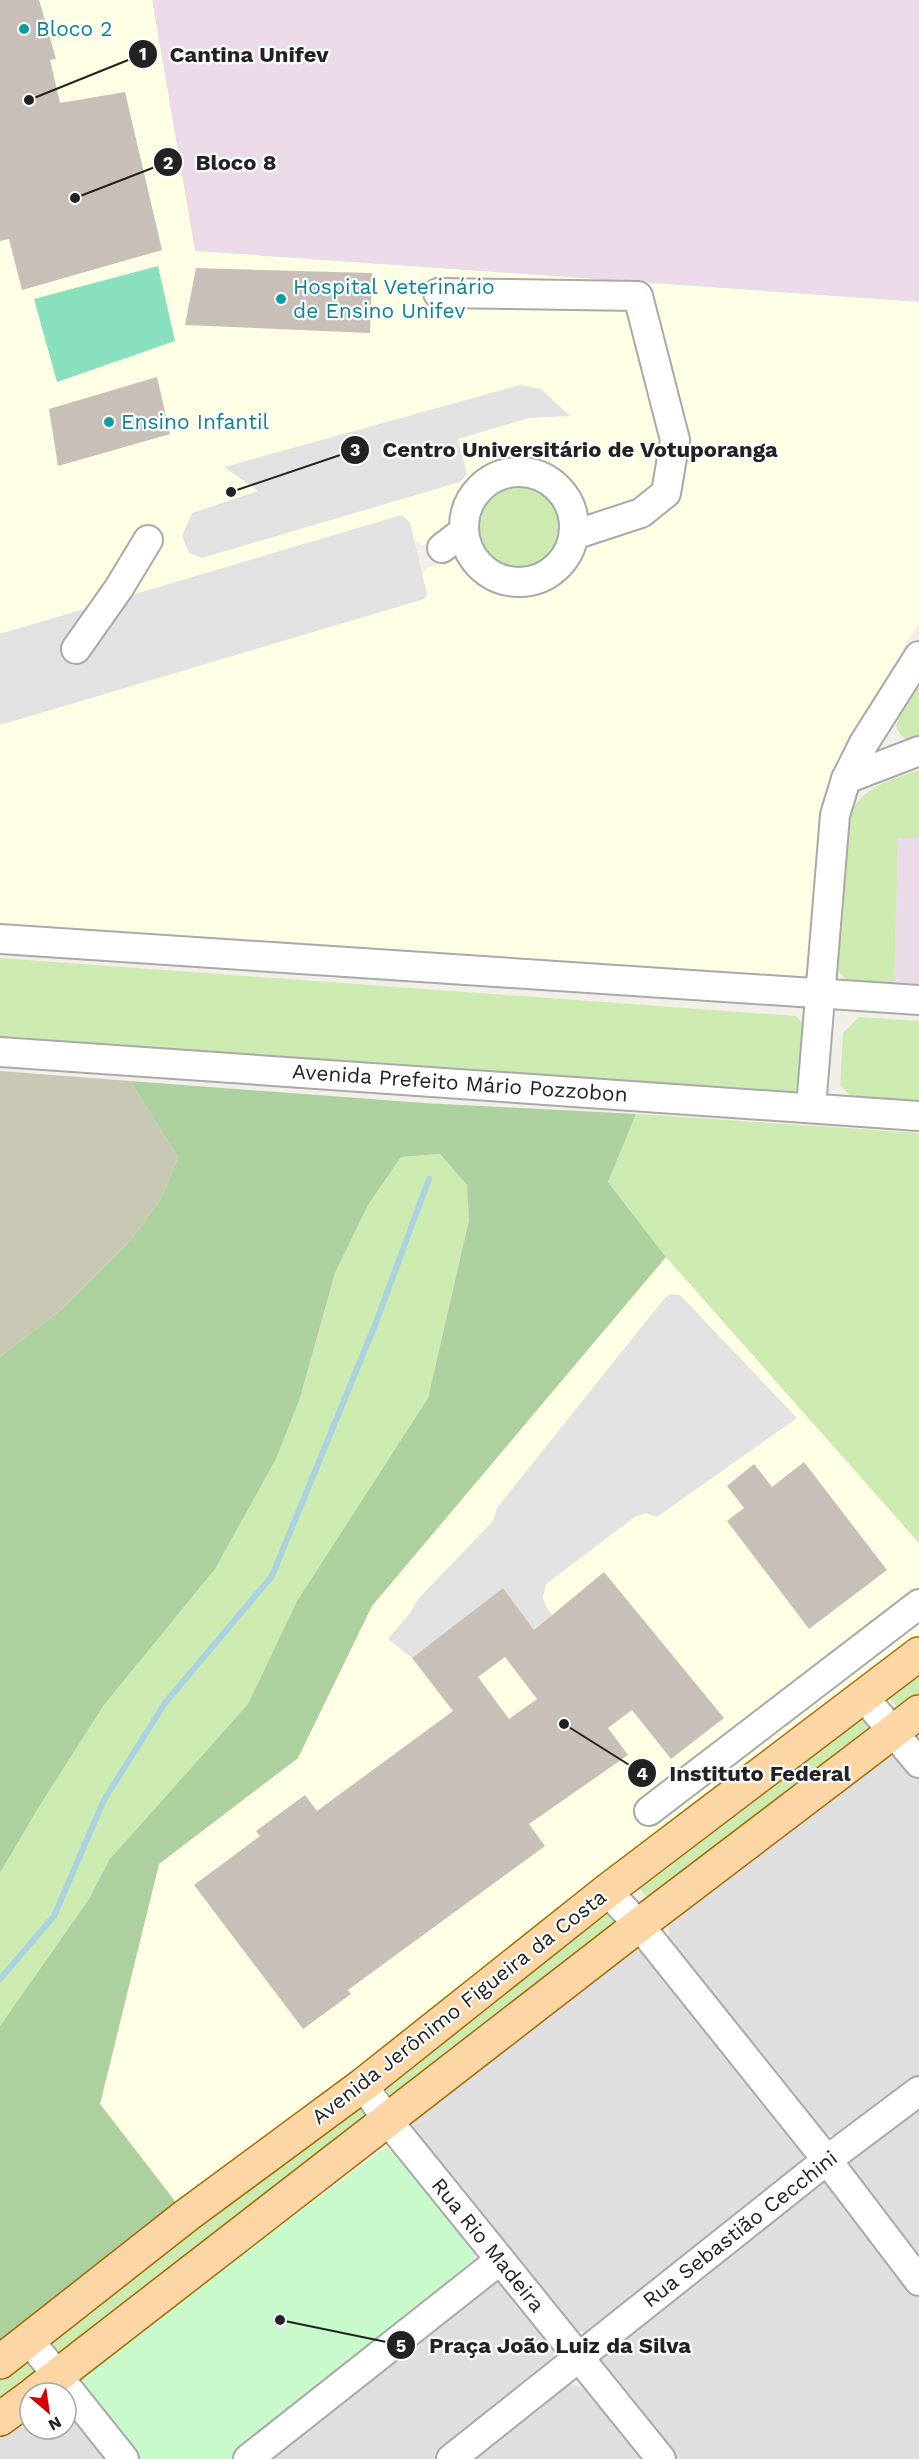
<svg xmlns="http://www.w3.org/2000/svg" width="919" height="2459" font-family="'Work Sans',sans-serif">
<style>
.residential{fill:#e0dfdf}
.industrial{fill:#ebdbe8}
.education{fill:#ffffe5}
.construction{fill:#c7c7b4}
.grass{fill:#cdebb0}
.forest{fill:#add19e}
.park{fill:#c8facc}
.pitch{fill:#88e0be}
.parking{fill:#e2e2e2}
.lines{fill:none;stroke-linecap:round;stroke-linejoin:round}
.stream{stroke:#aad3df;stroke-width:6}
.building{fill:#c7bfb8;fill-rule:evenodd}
.minor-casing{stroke:#a9a9a9;stroke-width:32}
.major-casing{stroke:#a06b00;stroke-width:36}
.minor{stroke:#fff;stroke-width:28}
.major{stroke:#fcd6a4;stroke-width:33}
.culture-dot{fill:#0f9aa8;stroke:#fff;stroke-width:2}
.labels{text-anchor:middle;stroke-width:4.5;stroke-linejoin:round;paint-order:stroke}
.culture-label{font-size:21px;fill:#0d838f;stroke:#fff;text-anchor:start}
.street-label{font-size:21px;fill:#222;stroke:#fff}
.leader{fill:none;stroke:#222;stroke-width:2}
.callout-dot{fill:#222;stroke:#fff;stroke-width:2}
.mark-label{font-size:18px;text-anchor:middle;font-weight:bold;fill:#fff}
.callout-label{font-size:22px;text-anchor:middle;font-weight:bold;fill:#222;stroke:#fff;stroke-width:4.5;stroke-linejoin:round;paint-order:stroke}
</style>
<rect width="100%" height="100%" fill="#f2efe9"/>
<!-- residential -->
<g class="residential">
<polygon points="883,1754 905,1758 919,1776 919,2082 843,2138 821,2133 669,1942 669,1915"/>
<polygon points="631,1945 645,1949 804,2152 802,2170 592,2334 574,2330 509,2252 412,2126 417,2113"/>
<polygon points="919,2106 919,2263 849,2173 852,2155"/>
<polygon points="818,2178 833,2181 919,2296 919,2459 672,2459 599,2368 598,2354"/>
<polygon points="490,2279 506,2282 554,2351 552,2365 434,2459 264,2459"/>
<polygon points="568,2384 584,2388 640,2459 471,2459"/>
<polygon points="66,2407 108,2459 0,2459 0,2435 30,2413 30,2429 66,2429"/>
</g>
<!-- industrial -->
<g class="industrial">
<polygon points="152,0 919,0 919,302 195,251"/>
<polygon points="898,838 919,838 919,991 894,988"/>
</g>
<!-- education -->
<g class="education">
<polygon points="0,0 152,0 195,251 919,302 919,623 849,736 828,793 811,963 802,978 0,928 0,725 424,599 427,594 422,576 427,568 455,561 466,567 487,585 500,590 514,592 542,588 554,582 574,562 581,550 585,522 578,495 561,474 536,461 509,460 483,470 463,489 453,515 452,529 447,537 422,545 414,541 410,523 402,515 0,634"/>
<polygon points="666,1257 919,1543 919,1640 857,1689 178,2205 100,2104 159,1864 298,1758 372,1606"/>
</g>
<!-- construction -->
<polygon class="construction" points="0,1071 130,1081 178,1157 161,1199 130,1241 62,1309 0,1357"/>
<!-- grass -->
<g class="grass">
<circle cx="519" cy="527" r="47"/>
<path d="M919,682V740C906,741 901,738 896,726L901,711Z"/>
<path d="M919,770V838H898L894,988C871,986 849,990 836,967L849,815C865,785 889,781 919,770Z"/>
<polygon points="0,958 796,1016 811,1034 805,1082 787,1098 0,1044"/>
<polygon points="859,1017 919,1021 919,1103 855,1100 840,1085 843,1033"/>
<polygon points="636,1114 919,1133 919,1543 666,1257 608,1182"/>
<polygon points="440,1154 467,1185 469,1220 428,1398 297,1601 248,1704 109,1860 89,1899 0,2026 0,1873 40,1805 104,1705 215,1569 276,1459 300,1398 335,1273 368,1205 401,1157"/>
<polygon points="919,1663 919,1702 899,1709 887,1695"/>
<polygon points="865,1715 873,1728 650,1901 639,1888 639,1877"/>
<polygon points="600,1910 613,1910 621,1920 394,2099 385,2087"/>
<polygon points="363,2106 370,2117 59,2358 47,2344 49,2336"/>
<polygon points="17,2358 31,2360 39,2371 0,2411 0,2371"/>
</g>
<!-- forest -->
<polygon class="forest" points="130,1081 424,1103 636,1114 608,1182 666,1257 372,1606 298,1758 159,1864 100,2104 178,2205 0,2346 0,2026 89,1899 109,1860 248,1704 297,1601 428,1398 469,1220 467,1185 440,1154 401,1157 368,1205 335,1273 300,1398 276,1459 215,1569 104,1705 40,1805 0,1873 0,1357 62,1309 130,1241 161,1199 178,1157"/>
<!-- park -->
<polygon class="park" points="385,2148 398,2155 475,2249 473,2267 232,2459 139,2459 84,2390 82,2373"/>
<!-- pitch -->
<polygon class="pitch" points="158,266 175,341 57,382 34,299"/>
<!-- parking -->
<g class="parking">
<polygon points="520,385 541,389 570,416 529,418 458,439 467,474 460,482 202,558 189,553 182,536 192,513 258,491 224,467"/>
<polygon points="402,515 410,523 427,594 424,599 0,725 0,634"/>
<polygon points="670,1294 680,1295 797,1418 657,1517 646,1513 636,1516 546,1584 543,1597 546,1606 552,1615 534,1630 503,1588 412,1658 388,1639 411,1612 417,1600 493,1521 497,1508 663,1300"/>
</g>
<g class="lines">
<!-- stream -->
<polyline class="stream" points="0,1979 54,1916 104,1800 165,1703 272,1576 375,1325 429,1179"/>
</g>
<!-- building -->
<g class="building">
<polygon points="0,0 39,0 56,59 50,60 60,103 125,92 162,250 22,290 9,239 0,241"/>
<polygon points="196,268 372,273 370,333 185,325"/>
<polygon points="157,377 170,434 58,466 49,409"/>
<polygon points="804,1462 887,1570 809,1629 727,1521 744,1508 727,1486 754,1464 772,1487"/>
<path d="M604,1572L724,1718L671,1759L632,1710L608,1728L628,1755L529,1824L545,1846L348,1990L351,1994L303,2029L194,1885L260,1836L256,1831L305,1795L317,1811L453,1711L412,1658L503,1588L534,1630ZM505,1657L537,1699L509,1719L478,1677Z"/>
</g>
<g class="lines">
<!-- minor casing -->
<g class="minor-casing">
<g id="minor">
<polyline points="438,293 638,296 675,440 666,493 641,513 574,535"/>
<circle cx="519" cy="527" r="55"/>
<polyline points="442,548 464,531"/>
<polyline points="76,649 119,588 148,540"/>
<polyline points="846,779 919,751"/>
<polyline points="0,939 919,1000"/>
<polyline points="0,1052 919,1116"/>
<polyline points="811,1107 835,815 846,779 864,743 919,656"/>
<polyline points="863,1696 919,1763"/>
<polyline points="649,1811 919,1604"/>
<polyline points="607,1891 639,1925 827,2160 919,2281"/>
<polyline points="363,2085 388,2121 661,2459"/>
<polyline points="29,2340 124,2459"/>
<polyline points="248,2459 500,2260"/>
<polyline points="451,2459 827,2160 919,2091"/>
</g>
</g>
<!-- major casing -->
<g class="major-casing">
<g id="major">
<polyline points="0,2362 187,2215 363,2085 607,1891 919,1654"/>
<polyline points="35,2393 639,1925 919,1712"/>
<polyline points="0,2419 30,2397"/>
</g>
</g>
<!-- minor -->
<use href="#minor" class="minor"/>
<!-- major -->
<use href="#major" class="major"/>
</g>
<!-- markers -->
<g class="culture-dot">
<circle cx="24" cy="29" r="6"/>
<circle cx="281" cy="299" r="6"/>
<circle cx="109" cy="422" r="6"/>
</g>
<g class="labels">
<!-- culture labels -->
<g class="culture-label">
<text x="36" y="36">Bloco 2</text>
<text x="293" y="294">Hospital Veterinário<tspan x="293" dy="24">de Ensino Unifev</tspan></text>
<text x="121" y="429">Ensino Infantil</text>
</g>
<!-- street labels -->
<g class="street-label">
<text transform="translate(460 1083) rotate(4)" y="7">Avenida Prefeito Mário Pozzobon</text>
<text transform="translate(459 2007) rotate(-38)" y="7">Avenida Jerônimo Figueira da Costa</text>
<text transform="translate(740 2229) rotate(-38)" y="7">Rua Sebastião Cecchini</text>
<text transform="translate(488 2245) rotate(51)" y="7">Rua Rio Madeira</text>
</g>
</g>
<!-- callouts -->
<path class="leader" d="M29 100L143 54M75 198L168 162M231 492L355 450M564 1724L642 1773M280 2320L401 2345"/>
<g class="callout-dot">
<circle cx="29" cy="100" r="6"/>
<circle cx="75" cy="198" r="6"/>
<circle cx="231" cy="492" r="6"/>
<circle cx="564" cy="1724" r="6"/>
<circle cx="280" cy="2320" r="6"/>
<circle cx="143" cy="54" r="15"/>
<circle cx="168" cy="162" r="15"/>
<circle cx="355" cy="450" r="15"/>
<circle cx="642" cy="1773" r="15"/>
<circle cx="401" cy="2345" r="15"/>
</g>
<g class="mark-label">
<text x="143" y="60">1</text>
<text x="168" y="169">2</text>
<text x="355" y="456">3</text>
<text x="642" y="1780">4</text>
<text x="401" y="2352">5</text>
</g>
<g class="callout-label">
<text x="249" y="62">Cantina Unifev</text>
<text x="236" y="170">Bloco 8</text>
<text x="580" y="457">Centro Universitário de Votuporanga</text>
<text x="760" y="1781">Instituto Federal</text>
<text x="560" y="2353">Praça João Luiz da Silva</text>
</g>
<!-- north arrow -->
<g transform="translate(48 2411) rotate(151)"><circle r="28" fill="#ffffff" stroke="#a7a7a7" stroke-width="1.5"/>
<path d="M0-4.5L10 22L0 15L-10 22Z" fill="#d40000"/>
<text y="-9" font-size="16" font-weight="bold" text-anchor="middle" fill="#222222">N</text>
</g>
</svg>
